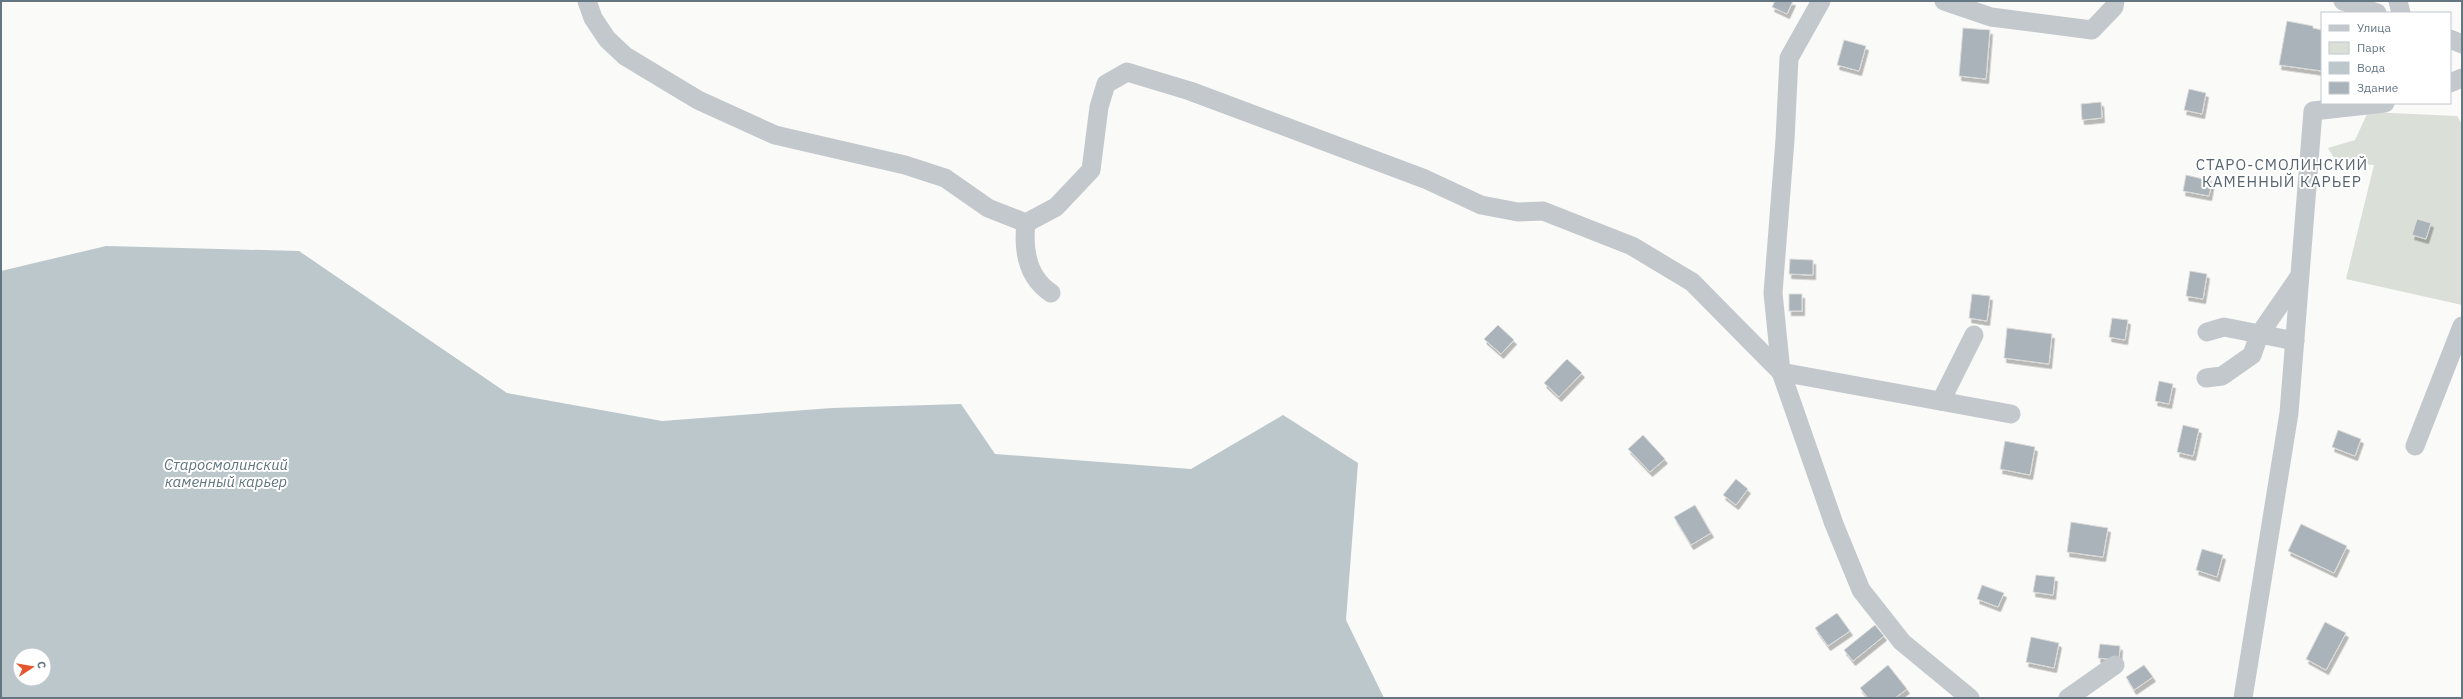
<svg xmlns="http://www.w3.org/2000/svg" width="2463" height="699" font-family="'IBM Plex Sans',sans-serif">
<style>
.green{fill:#dadfd7}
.water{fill:#bbc7cb;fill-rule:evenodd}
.building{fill:#aab3b9;stroke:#dcdcda;filter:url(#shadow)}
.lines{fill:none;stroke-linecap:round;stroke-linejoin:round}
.minor{stroke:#c3c8cc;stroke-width:19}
.labels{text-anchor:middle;stroke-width:4;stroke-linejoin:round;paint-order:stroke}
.neighbourhood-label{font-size:15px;letter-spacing:1px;fill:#57646e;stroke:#fff}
.water-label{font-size:15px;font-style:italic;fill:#60757c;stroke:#fff}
</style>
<defs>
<filter id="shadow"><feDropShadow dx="2.5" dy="4.5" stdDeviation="0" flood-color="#0004"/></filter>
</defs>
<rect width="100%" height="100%" fill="#fafaf8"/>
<!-- green -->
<polygon class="green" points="2368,112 2457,116 2462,124 2462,305 2346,279 2374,165 2336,161 2328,148 2355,140"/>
<!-- water -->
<path class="water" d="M106,246L299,251L507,393L662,421L832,408L961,404L995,454L1191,469L1283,415L1358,463L1346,620L1384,698H1V271ZM20,655H44V679H20Z"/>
<!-- building -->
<g class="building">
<polygon points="1775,1 1793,1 1787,14 1772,7"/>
<polygon points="2287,21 2313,26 2313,28 2322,30 2322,71 2279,65"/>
<polygon points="1963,28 1990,30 1986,79 1959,76"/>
<polygon points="1844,40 1866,46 1859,71 1837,65"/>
<polygon points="2189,89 2206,93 2202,114 2184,110"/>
<polygon points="2101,102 2102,118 2082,120 2081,104"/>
<polygon points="2186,175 2212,181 2209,196 2183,191"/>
<polygon points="2417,219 2431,223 2426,239 2412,235"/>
<polygon points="1790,259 1813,260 1813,275 1789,274"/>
<polygon points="2190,271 2207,274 2203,299 2186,296"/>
<rect x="1789" y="294" width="13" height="17"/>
<polygon points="1972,294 1990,296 1987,321 1969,318"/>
<polygon points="2112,318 2128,320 2125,340 2109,337"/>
<polygon points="1498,325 1514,340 1501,354 1484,339"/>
<polygon points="2007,328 2052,334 2049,364 2004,358"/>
<polygon points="1567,359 1582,373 1559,397 1544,383"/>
<polygon points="2159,381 2173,384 2169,404 2155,401"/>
<polygon points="2183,425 2199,429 2193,456 2177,452"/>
<polygon points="2338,430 2361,439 2355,456 2332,447"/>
<polygon points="1643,435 1665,459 1650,472 1628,449"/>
<polygon points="2005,441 2035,447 2030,475 2000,469"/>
<polygon points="1736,479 1748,489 1736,505 1723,495"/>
<polygon points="1695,505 1711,533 1691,545 1674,517"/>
<polygon points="2071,522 2108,528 2103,557 2067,552"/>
<polygon points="2301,524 2347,546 2334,573 2288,551"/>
<polygon points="2202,549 2223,555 2217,577 2196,570"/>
<polygon points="2036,575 2055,577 2053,595 2033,592"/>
<polygon points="1982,585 2004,593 1998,607 1977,599"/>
<polygon points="1837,613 1850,631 1828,646 1815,628"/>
<polygon points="2325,622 2346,633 2326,670 2306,659"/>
<polygon points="1875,625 1884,636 1853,661 1844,650"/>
<polygon points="2031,637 2059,643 2054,668 2026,662"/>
<polygon points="2100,644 2120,646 2119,660 2098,658"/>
<polygon points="1888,665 1907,689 1895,698 1868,698 1860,688"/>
<polygon points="2144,665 2153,677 2134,690 2126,677"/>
</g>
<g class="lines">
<!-- minor -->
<g class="minor">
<polyline points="587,1 593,18 607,39 625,56 698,100 775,135 905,165 945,178 988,208 1026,223 1056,207 1091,170 1099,107 1106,84 1127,72 1190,91 1425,179 1481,205 1518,212 1543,211 1632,246 1692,282 1781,372 2011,414"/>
<polyline points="1821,1 1789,58 1785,140 1773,293 1781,372 1834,524 1861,590 1902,642 1970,698"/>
<polyline points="1944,1 1991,17 2092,30 2114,7 2115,1"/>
<polyline points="2343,1 2377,13"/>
<polyline points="2398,1 2401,13"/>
<polyline points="2450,39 2462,44"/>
<polyline points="2450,83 2462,78"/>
<path d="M1026,223C1023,249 1027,277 1051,293"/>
<polyline points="2207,332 2224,327 2295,341"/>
<polyline points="2206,378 2222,376 2252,355 2259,335 2299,277"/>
<polyline points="1941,401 1974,335"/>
<polyline points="2415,446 2462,326"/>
<polyline points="2068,698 2115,665"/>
<polyline points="2243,698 2289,413 2313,111 2385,103"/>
</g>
</g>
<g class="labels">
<!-- neighbourhood labels -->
<g class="neighbourhood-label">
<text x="2282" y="170">СТАРО-СМОЛИНСКИЙ<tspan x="2282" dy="17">КАМЕННЫЙ КАРЬЕР</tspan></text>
</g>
<!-- water labels -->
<g class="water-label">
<text x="226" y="470">Старосмолинский<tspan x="226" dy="17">каменный карьер</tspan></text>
</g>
</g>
<!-- border -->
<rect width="2463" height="699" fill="none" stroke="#657683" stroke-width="4"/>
<!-- legend -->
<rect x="2321" y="12" width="130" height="92" fill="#ffffff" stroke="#c1c8cd"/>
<rect x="2329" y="25" width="20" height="6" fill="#c3c8cc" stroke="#c1c8cd"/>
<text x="2357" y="32" font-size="12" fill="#657683">Улица</text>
<rect x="2329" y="42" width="20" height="12" fill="#dadfd7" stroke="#c1c8cd"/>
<text x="2357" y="52" font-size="12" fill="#657683">Парк</text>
<rect x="2329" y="62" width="20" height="12" fill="#bbc7cb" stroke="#c1c8cd"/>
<text x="2357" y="72" font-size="12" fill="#657683">Вода</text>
<rect x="2329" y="82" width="20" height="12" fill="#aab3b9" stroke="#c1c8cd"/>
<text x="2357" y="92" font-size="12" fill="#657683">Здание</text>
<!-- north arrow -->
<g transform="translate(32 667) rotate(78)"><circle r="19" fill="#ffffff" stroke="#c1c8cd"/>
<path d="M0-3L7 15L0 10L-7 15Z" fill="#e4572e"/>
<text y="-6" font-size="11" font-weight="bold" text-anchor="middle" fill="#657683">С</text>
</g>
</svg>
